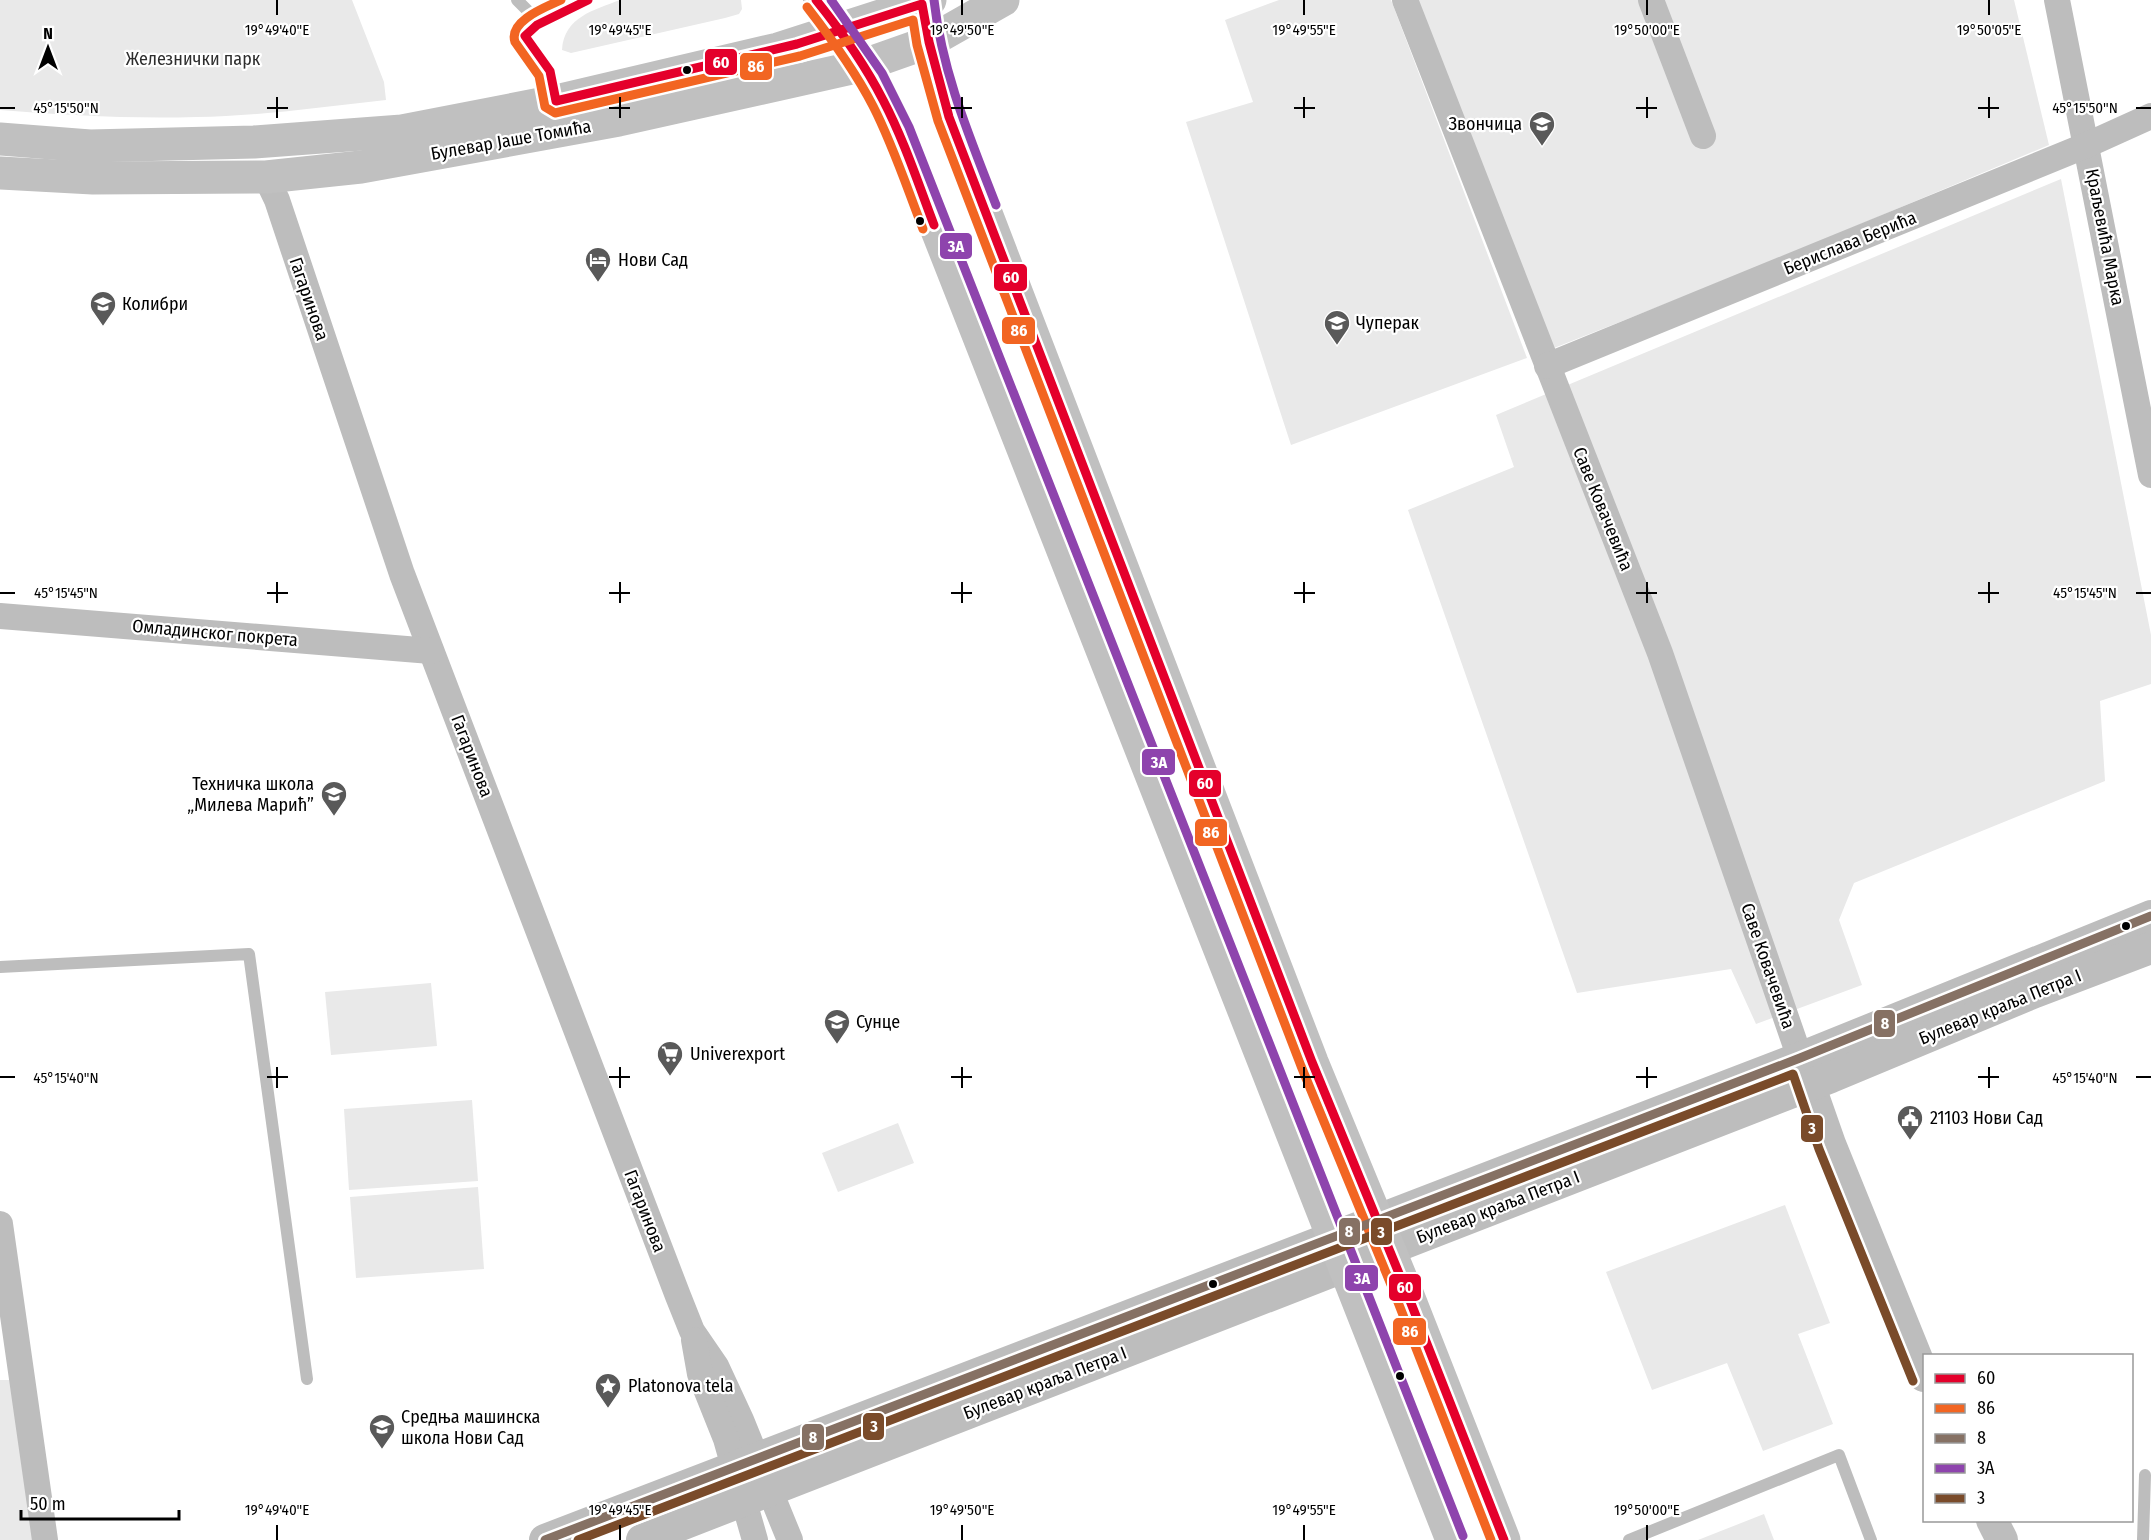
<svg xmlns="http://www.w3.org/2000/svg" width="2151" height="1540" font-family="'Fira Sans Condensed',sans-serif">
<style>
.green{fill:#e9e9e9}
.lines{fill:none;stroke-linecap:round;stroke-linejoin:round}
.service{stroke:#bdbdbd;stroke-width:12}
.minor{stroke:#bdbdbd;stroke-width:26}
.tertiary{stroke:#bdbdbd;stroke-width:32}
.secondary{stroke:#c0c0c0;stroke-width:33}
.bus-1-casing{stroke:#fff;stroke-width:14}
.bus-2-casing{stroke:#fff;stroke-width:14}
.bus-3-casing{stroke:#fff;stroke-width:14}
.bus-4-casing{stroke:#fff;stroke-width:14}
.bus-5-casing{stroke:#fff;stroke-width:14}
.bus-1{stroke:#e4002b;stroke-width:9}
.bus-2{stroke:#f26522;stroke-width:9}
.bus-3{stroke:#867164;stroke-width:9}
.bus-4{stroke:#8e44ad;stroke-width:9}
.bus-5{stroke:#7a4b2a;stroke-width:9}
.ticks{fill:none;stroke:#000;stroke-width:2}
.bus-dot{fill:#000;stroke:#fff;stroke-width:2}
.labels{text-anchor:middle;stroke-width:4.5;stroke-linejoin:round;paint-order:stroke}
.park-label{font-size:18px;fill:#2e2e2e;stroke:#fff}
.poi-label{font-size:18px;fill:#000;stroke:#fff;text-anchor:start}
.street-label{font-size:18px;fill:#000;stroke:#fff}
.ticks-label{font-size:15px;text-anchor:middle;fill:#000;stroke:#fff;stroke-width:4.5;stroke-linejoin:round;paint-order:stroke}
.line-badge{stroke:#fff;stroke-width:2}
.badge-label{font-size:16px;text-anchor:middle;font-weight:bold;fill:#fff}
</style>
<rect width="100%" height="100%" fill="#fff"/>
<!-- green -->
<g class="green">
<path d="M0,0H352L384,82L386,100C323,107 259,116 196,117C130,119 65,115 0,110Z"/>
<path d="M620,0H741L742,9L739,14L725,18L571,53L562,50C564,17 594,10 620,0Z"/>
<polygon points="1279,0 1391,0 1527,358 1291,445 1186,122 1253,102 1225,20"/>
<polygon points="1418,0 2014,0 2049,145 1756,268 1549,350"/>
<polygon points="2061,179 2151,635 2151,684 2100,701 2105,781 1854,883 1839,920 1862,985 1756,1024 1731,969 1577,993 1408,510 1514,467 1496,415"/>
<polygon points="431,983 437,1046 331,1055 325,992"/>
<polygon points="472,1100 478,1181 349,1190 344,1109"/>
<polygon points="898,1123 914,1163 838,1192 822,1153"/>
<polygon points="478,1187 484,1269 356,1278 350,1197"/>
<polygon points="1785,1205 1830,1323 1798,1334 1833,1424 1763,1451 1727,1363 1652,1390 1606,1272"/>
<polygon points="0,1380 12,1380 33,1540 0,1540"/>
<polygon points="1764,1514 1774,1540 1698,1540"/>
</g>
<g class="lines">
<!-- service -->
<g class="service">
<polyline points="517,0 529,12 537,25"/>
<polyline points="556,100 550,71 525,36 537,25 588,0"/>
<polyline points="0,967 249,954 307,1379"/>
<polyline points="1629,1540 1839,1455 1871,1540"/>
<polyline points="2143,1540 2145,1475"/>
</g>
<!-- minor -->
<g class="minor">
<polyline points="816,0 840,30"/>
<polyline points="1405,0 1660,653 1800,1058"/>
<polyline points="1651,0 1703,136"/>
<polyline points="2057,0 2151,475"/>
<polyline points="266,177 277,200 402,574 678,1296 692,1331 716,1366 741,1420 790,1540"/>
<polyline points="1547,366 2087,145 2151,116"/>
<polyline points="0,616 431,651"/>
<polyline points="0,1224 45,1540"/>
<polyline points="694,1340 700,1374 726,1439 755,1540"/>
</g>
<!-- tertiary -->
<g class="tertiary">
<polyline points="1803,1067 1830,1144 1924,1376"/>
<polyline points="1992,1520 2002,1540"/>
<polyline points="545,1540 1800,1058 2151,916"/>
<polyline points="642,1540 1831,1077 2035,992 2151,948"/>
</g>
<!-- secondary -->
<g class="secondary">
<polyline points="922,4 929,42 949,117 1312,1062 1405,1288 1504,1540"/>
<polyline points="840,30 883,99 898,131 1452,1540"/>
<polyline points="0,139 90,146 254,142 402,131 556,101 778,49 930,0"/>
<polyline points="0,173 93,178 266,177 361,167 619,120 861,66 929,42 1003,0"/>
</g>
<!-- bus-1 casing -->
<g class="bus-1-casing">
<g id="bus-1">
<polyline points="588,0 537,25 525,36 550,71 556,101 797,44 922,4 929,42 949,117 1312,1062 1405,1288 1504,1540"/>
<path d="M816,0C841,31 865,65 883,100C904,140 918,183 934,225"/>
</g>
</g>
<!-- bus-2 casing -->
<g class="bus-2-casing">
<g id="bus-2">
<path d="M561,0C546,7 508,21 515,42L539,76L545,107L555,113L800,56L913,20L917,45L938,121L1301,1066L1394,1292L1491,1540"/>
<path d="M807,7C831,38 855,71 873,106C893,145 907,188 923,229"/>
</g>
</g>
<!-- bus-3 casing -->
<g class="bus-3-casing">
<polyline id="bus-3" points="545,1540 1800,1058 2151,916"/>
</g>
<!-- bus-4 casing -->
<g class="bus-4-casing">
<g id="bus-4">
<polyline points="831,0 882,73 909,127 1463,1536"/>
<path d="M934,0C942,72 970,138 996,205"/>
</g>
</g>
<!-- bus-5 casing -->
<g class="bus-5-casing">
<polyline id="bus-5" points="578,1540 1793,1074 1819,1149 1913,1381"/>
</g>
<!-- bus-1 -->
<use href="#bus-1" class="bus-1"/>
<!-- bus-2 -->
<use href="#bus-2" class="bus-2"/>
<!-- bus-3 -->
<use href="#bus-3" class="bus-3"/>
<!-- bus-4 -->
<use href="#bus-4" class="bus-4"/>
<!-- bus-5 -->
<use href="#bus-5" class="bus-5"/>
</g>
<!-- ticks -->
<path class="ticks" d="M277,0V15M620,0V15M962,0V15M1304,0V15M1647,0V15M1989,0V15M277,97V118M620,97V118M962,97V118M1304,97V118M1647,97V118M1989,97V118M0,108H15M267,108H288M609,108H630M951,108H972M1294,108H1315M1636,108H1657M1978,108H1999M2136,108H2151M277,582V603M620,582V603M962,582V603M1304,582V603M1647,582V603M1989,582V603M0,593H15M267,593H288M609,593H630M951,593H972M1294,593H1315M1636,593H1657M1978,593H1999M2136,593H2151M277,1067V1088M620,1067V1088M962,1067V1088M1304,1067V1088M1647,1067V1088M1989,1067V1088M0,1077H15M267,1077H288M609,1077H630M951,1077H972M1294,1077H1315M1636,1077H1657M1978,1077H1999M2136,1077H2151M277,1525V1540M620,1525V1540M962,1525V1540M1304,1525V1540M1647,1525V1540"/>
<!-- icons -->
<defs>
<g id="school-pin" transform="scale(1.35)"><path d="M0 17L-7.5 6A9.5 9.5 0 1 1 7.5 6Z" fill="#595959" stroke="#fff"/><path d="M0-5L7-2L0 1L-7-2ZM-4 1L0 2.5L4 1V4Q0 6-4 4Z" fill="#fff"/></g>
<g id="hotel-pin" transform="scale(1.35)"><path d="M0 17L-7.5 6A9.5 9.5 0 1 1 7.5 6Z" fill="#595959" stroke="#fff"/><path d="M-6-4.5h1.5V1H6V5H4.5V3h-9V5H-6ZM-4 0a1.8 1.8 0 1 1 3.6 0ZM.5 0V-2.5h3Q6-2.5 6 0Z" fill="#fff"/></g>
<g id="supermarket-pin" transform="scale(1.35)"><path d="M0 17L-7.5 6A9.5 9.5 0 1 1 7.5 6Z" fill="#595959" stroke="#fff"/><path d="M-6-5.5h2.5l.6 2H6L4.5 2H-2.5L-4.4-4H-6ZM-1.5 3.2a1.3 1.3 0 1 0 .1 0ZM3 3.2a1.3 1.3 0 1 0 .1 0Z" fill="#fff"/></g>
<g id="civic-pin" transform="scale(1.35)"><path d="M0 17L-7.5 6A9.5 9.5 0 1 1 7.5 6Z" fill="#595959" stroke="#fff"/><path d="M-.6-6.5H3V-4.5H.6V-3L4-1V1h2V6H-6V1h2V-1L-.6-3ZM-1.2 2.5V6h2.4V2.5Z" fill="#fff"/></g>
<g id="sight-pin" transform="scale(1.35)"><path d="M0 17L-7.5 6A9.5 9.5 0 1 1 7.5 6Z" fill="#595959" stroke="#fff"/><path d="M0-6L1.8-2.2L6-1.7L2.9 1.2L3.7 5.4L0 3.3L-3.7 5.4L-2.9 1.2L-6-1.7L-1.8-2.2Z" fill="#fff"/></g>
</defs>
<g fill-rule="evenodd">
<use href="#school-pin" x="1542" y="124"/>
<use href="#hotel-pin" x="598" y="260"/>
<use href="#school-pin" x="103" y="304"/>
<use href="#school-pin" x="1337" y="323"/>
<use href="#school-pin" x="334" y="794"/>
<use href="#school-pin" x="837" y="1022"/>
<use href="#supermarket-pin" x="670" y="1054"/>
<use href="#civic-pin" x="1910" y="1118"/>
<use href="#sight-pin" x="608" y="1386"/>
<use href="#school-pin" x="382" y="1427"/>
</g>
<!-- markers -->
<g class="bus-dot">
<circle cx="687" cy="70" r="5"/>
<circle cx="920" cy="221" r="5"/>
<circle cx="2126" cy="926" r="5"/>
<circle cx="1213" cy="1284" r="5"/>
<circle cx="1400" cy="1376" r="5"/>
</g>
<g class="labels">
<!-- park labels -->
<g class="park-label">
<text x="193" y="65">Железнички парк</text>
</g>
<!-- poi labels -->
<g class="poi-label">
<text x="1522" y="130" text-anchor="end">Звончица</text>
<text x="618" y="266">Нови Сад</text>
<text x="122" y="310">Колибри</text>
<text x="1356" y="329">Чуперак</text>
<text x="314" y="790" text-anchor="end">Техничка школа<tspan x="314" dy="21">„Милева Марић”</tspan></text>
<text x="856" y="1028">Сунце</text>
<text x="690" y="1060">Univerexport</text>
<text x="1930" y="1124">21103 Нови Сад</text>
<text x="628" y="1392">Platonova tela</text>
<text x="401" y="1423">Средња машинска<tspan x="401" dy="21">школа Нови Сад</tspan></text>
</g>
<!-- street labels -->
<g class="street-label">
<text transform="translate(511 140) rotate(-10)" y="6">Булевар Јаше Томића</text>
<text transform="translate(2105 237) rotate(79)" y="6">Краљевића Марка</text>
<text transform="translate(1850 243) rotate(-22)" y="6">Берислава Берића</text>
<text transform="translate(309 299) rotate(71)" y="6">Гагаринова</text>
<text transform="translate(1603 509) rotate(68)" y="6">Саве Ковачевића</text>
<text transform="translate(215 633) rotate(5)" y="6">Омладинског покрета</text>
<text transform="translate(472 756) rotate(69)" y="6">Гагаринова</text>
<text transform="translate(1768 966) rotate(71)" y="6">Саве Ковачевића</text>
<text transform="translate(2000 1007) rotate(-22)" y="6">Булевар краља Петра I</text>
<text transform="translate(1498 1207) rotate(-21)" y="6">Булевар краља Петра I</text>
<text transform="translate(645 1211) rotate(69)" y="6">Гагаринова</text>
<text transform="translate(1045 1383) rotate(-21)" y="6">Булевар краља Петра I</text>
</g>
</g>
<g class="ticks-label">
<text x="277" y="35">19°49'40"E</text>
<text x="620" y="35">19°49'45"E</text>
<text x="962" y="35">19°49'50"E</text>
<text x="1304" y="35">19°49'55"E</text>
<text x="1647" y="35">19°50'00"E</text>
<text x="1989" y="35">19°50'05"E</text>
<text x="66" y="113">45°15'50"N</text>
<text x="2085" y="113">45°15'50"N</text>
<text x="66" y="598">45°15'45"N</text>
<text x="2085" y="598">45°15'45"N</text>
<text x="66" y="1083">45°15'40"N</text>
<text x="2085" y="1083">45°15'40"N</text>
<text x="277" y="1515">19°49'40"E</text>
<text x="620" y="1515">19°49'45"E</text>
<text x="962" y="1515">19°49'50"E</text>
<text x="1304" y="1515">19°49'55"E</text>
<text x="1647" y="1515">19°50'00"E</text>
</g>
<g class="line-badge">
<rect x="704" y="48" width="34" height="28" rx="6" fill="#e4002b"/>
<rect x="739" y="52" width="34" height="29" rx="6" fill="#f26522"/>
<rect x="939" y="232" width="34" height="28" rx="6" fill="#8e44ad"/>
<rect x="993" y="263" width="35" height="29" rx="6" fill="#e4002b"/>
<rect x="1001" y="316" width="35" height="29" rx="6" fill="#f26522"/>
<rect x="1141" y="748" width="35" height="28" rx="6" fill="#8e44ad"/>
<rect x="1188" y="769" width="34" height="29" rx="6" fill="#e4002b"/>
<rect x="1194" y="818" width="34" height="29" rx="6" fill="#f26522"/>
<rect x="1873" y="1009" width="23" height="29" rx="6" fill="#867164"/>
<rect x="1800" y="1114" width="24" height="29" rx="6" fill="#7a4b2a"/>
<rect x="1338" y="1217" width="23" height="29" rx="6" fill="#867164"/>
<rect x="1370" y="1217" width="23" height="29" rx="6" fill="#7a4b2a"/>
<rect x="1344" y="1264" width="35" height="28" rx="6" fill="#8e44ad"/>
<rect x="1388" y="1273" width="34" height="29" rx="6" fill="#e4002b"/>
<rect x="1392" y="1317" width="35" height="29" rx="6" fill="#f26522"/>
<rect x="862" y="1412" width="23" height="29" rx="6" fill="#7a4b2a"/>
<rect x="801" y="1423" width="24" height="28" rx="6" fill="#867164"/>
</g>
<g class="badge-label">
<text x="721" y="68">60</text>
<text x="756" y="72">86</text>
<text x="956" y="252">3A</text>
<text x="1011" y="283">60</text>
<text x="1019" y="336">86</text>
<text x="1159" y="768">3A</text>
<text x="1205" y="789">60</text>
<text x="1211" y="838">86</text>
<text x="1885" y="1029">8</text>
<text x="1812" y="1134">3</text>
<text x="1349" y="1237">8</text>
<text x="1381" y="1238">3</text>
<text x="1362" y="1284">3A</text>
<text x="1405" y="1293">60</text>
<text x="1410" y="1337">86</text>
<text x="874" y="1432">3</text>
<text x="813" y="1443">8</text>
</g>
<!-- legend -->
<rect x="1923" y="1354" width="210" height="168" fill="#ffffff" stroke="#999999" stroke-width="1.5"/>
<rect x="1935" y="1374" width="30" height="9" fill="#e4002b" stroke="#999999" stroke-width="1.5"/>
<text x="1977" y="1384" font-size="18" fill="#000000">60</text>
<rect x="1935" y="1404" width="30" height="9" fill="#f26522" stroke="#999999" stroke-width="1.5"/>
<text x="1977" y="1414" font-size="18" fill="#000000">86</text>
<rect x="1935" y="1434" width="30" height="9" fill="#867164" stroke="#999999" stroke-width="1.5"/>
<text x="1977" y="1444" font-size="18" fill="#000000">8</text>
<rect x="1935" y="1464" width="30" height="9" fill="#8e44ad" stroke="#999999" stroke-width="1.5"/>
<text x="1977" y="1474" font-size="18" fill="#000000">3A</text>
<rect x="1935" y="1494" width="30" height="9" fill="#7a4b2a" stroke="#999999" stroke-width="1.5"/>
<text x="1977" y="1504" font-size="18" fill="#000000">3</text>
<!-- north arrow -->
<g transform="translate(48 48)" stroke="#ffffff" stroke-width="4.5" paint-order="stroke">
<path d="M0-4.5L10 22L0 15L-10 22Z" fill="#000000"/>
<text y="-9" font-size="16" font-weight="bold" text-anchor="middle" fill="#000000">N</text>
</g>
<!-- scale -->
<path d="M21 1510v9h158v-9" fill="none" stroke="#000000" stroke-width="3"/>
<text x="30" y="1510" font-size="18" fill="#000000" stroke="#ffffff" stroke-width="4.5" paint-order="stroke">50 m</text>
</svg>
